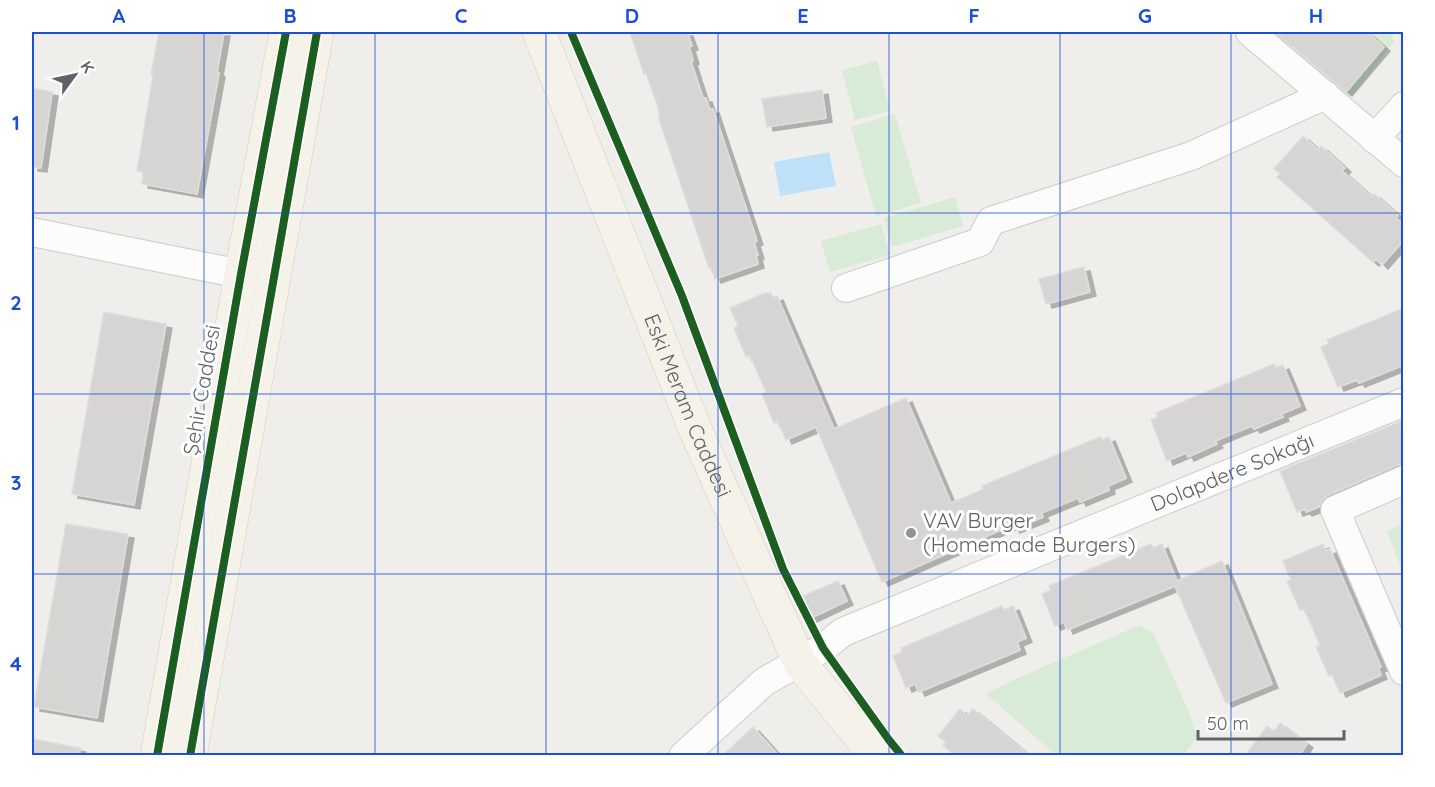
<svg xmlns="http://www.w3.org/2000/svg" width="1435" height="787" font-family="Quicksand,sans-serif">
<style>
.green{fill:#d8ebd6}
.water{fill:#bfe0f9}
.building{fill:#d6d5d3;stroke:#deddd9;stroke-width:1.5;filter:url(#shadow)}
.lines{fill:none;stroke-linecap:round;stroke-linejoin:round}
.minor-casing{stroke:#cbcccc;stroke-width:30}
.major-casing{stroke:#d7ceb8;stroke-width:34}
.minor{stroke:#fdfcfc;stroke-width:28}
.major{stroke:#f4f2e9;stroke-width:33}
.cycleway-casing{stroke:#fff;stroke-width:11}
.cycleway{stroke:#1b5e20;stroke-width:8}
.grid{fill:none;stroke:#1d4ed8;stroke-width:1.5;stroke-opacity:0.55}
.poi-dot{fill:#919496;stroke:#fff;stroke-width:2}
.labels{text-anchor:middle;stroke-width:6;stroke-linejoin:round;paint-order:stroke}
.street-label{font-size:21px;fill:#5f6368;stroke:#fff}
.poi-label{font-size:21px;fill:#5f6368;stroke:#fff;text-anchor:start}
.neatline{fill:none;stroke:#1d4ed8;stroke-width:2}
.grid-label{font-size:20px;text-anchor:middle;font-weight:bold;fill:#1d4ed8}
</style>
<defs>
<filter id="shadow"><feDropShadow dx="6" dy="4" stdDeviation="0" flood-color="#0004"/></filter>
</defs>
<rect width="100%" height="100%" fill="#efeeea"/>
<!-- green -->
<g class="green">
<polygon points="1263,32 1390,32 1394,42 1352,96 1340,100"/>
<polygon points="877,61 890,111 855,120 842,70"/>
<polygon points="895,114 921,203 876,216 851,127"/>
<polygon points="955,197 963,226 892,247 884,218"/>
<polygon points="881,224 890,255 830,272 821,241"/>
<polygon points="1403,524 1403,573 1387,531"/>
<polygon points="1140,625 1154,634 1190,715 1197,737 1184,755 1056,755 986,694 1020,677"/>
</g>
<!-- water -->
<polygon class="water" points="829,152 836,186 780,196 774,162"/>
<!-- building -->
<g class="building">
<polygon points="159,32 224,32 217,72 219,73 197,194 142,184 144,172 137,171 153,75 151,74"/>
<polygon points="630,32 687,32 692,46 689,47 693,60 691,61 697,80 703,98 706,98 710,110 713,109 757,241 754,242 758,255 756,255 758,264 715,279 711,268 709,268 658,116 660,115 657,104 646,73 644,74"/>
<polygon points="1275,32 1367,32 1384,47 1346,92"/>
<polygon points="32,88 52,92 41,168 32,167"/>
<polygon points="822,90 826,118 767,127 762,99"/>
<polygon points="1303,136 1318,150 1321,146 1345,168 1342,171 1372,197 1374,194 1398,215 1396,218 1404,225 1404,240 1382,265 1376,259 1373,262 1277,177 1280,174 1274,169"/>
<polygon points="1084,267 1090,292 1046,304 1039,279"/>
<polygon points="765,293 771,293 773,298 777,296 834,429 906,398 951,503 984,489 982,486 1100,437 1102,440 1109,437 1126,478 1108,486 1109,490 1080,502 1078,498 1041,513 1043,517 1014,529 1012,525 882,582 816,427 786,440 778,421 774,423 762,394 766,392 750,355 746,357 734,328 738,326 730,308"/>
<polygon points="1404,308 1404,365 1359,383 1357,380 1338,387 1321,347 1329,344 1327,340"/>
<polygon points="104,312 166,324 134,505 72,494"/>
<polygon points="1274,364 1276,368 1283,365 1300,406 1281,414 1283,417 1254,429 1252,426 1234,433 1215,441 1217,444 1188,457 1186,453 1167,461 1151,420 1158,417 1156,413"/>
<polygon points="1404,420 1404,464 1397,465 1328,495 1322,500 1319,507 1306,512 1305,509 1297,512 1280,471"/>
<polygon points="66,524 128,534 97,718 34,707"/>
<polygon points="1151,544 1153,548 1162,544 1177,581 1222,561 1272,684 1226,703 1175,586 1067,630 1064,622 1055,626 1042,594 1051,590 1049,586"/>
<polygon points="1323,544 1326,551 1330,549 1381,667 1378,668 1381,675 1340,693 1332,675 1329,676 1316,647 1320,645 1304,609 1300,610 1287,581 1291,580 1283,561"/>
<polygon points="838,581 847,601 811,618 801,597"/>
<polygon points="1002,606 1004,610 1013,606 1026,638 1017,642 1020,650 919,692 915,684 906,688 893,656 902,652 901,648"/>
<polygon points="960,709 967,716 973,709 1030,756 955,756 943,745 946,742 938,736"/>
<polygon points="1280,723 1307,744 1299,756 1245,756 1267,726 1274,732"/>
<polygon points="753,727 779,756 722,756"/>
<polygon points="32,739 80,748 79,756 32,756"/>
</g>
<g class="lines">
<!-- minor casing -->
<g class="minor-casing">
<g id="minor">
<polyline points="1250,32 1404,163"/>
<polyline points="1374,139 1404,106"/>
<polyline points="32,232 241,274"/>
<polyline points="846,288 980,242 991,221 1191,156 1325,95"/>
<polyline points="1404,480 1335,510 1404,671"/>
<path id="s1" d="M683,756L764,682L823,648L843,632L1404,402"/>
</g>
</g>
<!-- major casing -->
<g class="major-casing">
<g id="major">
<path id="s2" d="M539,32L695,429L800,663L876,756"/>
<polyline points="157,756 241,274 286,32"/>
<polyline points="190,756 317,32"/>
</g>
</g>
<!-- minor -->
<use href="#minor" class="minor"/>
<!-- major -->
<use href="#major" class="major"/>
<!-- cycleway casing -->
<g class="cycleway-casing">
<g id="cycleway">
<polyline points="571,32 682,296 783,569 823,648 889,740 902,756"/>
<polyline points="157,756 241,274 286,32"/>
<polyline points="190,756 317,32"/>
</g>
</g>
<!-- cycleway -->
<use href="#cycleway" class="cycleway"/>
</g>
<!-- grid -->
<path class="grid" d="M204,32V756M375,32V756M546,32V756M718,32V756M889,32V756M1060,32V756M1231,32V756M32,213H1404M32,394H1404M32,574H1404"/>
<!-- markers -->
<circle class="poi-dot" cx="911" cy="533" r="6"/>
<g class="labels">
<!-- street labels -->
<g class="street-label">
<text transform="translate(202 390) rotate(-80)" y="7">Şehir Caddesi</text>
<text dy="7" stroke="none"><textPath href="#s2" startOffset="402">Eski Meram Caddesi</textPath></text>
<text dy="7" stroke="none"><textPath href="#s1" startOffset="624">Dolapdere Sokağı</textPath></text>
</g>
<!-- poi labels -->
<g class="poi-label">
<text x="923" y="528">VAV Burger<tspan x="923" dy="24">(Homemade Burgers)</tspan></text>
</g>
</g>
<!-- border -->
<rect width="1435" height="787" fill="none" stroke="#ffffff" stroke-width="66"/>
<!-- north arrow -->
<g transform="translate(75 75) rotate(57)" stroke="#ffffff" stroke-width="4.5" paint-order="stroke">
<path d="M0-4.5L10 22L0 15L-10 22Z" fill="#5f6368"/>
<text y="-9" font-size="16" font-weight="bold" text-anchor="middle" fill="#5f6368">K</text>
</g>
<!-- scale -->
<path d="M1198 730v9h146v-9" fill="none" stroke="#5f6368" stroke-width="3"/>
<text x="1207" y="730" font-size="18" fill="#5f6368" stroke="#ffffff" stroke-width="4.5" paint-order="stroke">50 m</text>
<rect x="33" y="33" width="1369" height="721" class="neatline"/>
<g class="grid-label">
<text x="119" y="23">A</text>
<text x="290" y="23">B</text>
<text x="461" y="23">C</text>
<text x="632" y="23">D</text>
<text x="803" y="23">E</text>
<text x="974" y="23">F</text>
<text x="1145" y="23">G</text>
<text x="1316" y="23">H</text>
<text x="16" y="130">1</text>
<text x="16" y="310">2</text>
<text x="16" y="490">3</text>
<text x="16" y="671">4</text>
</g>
</svg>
